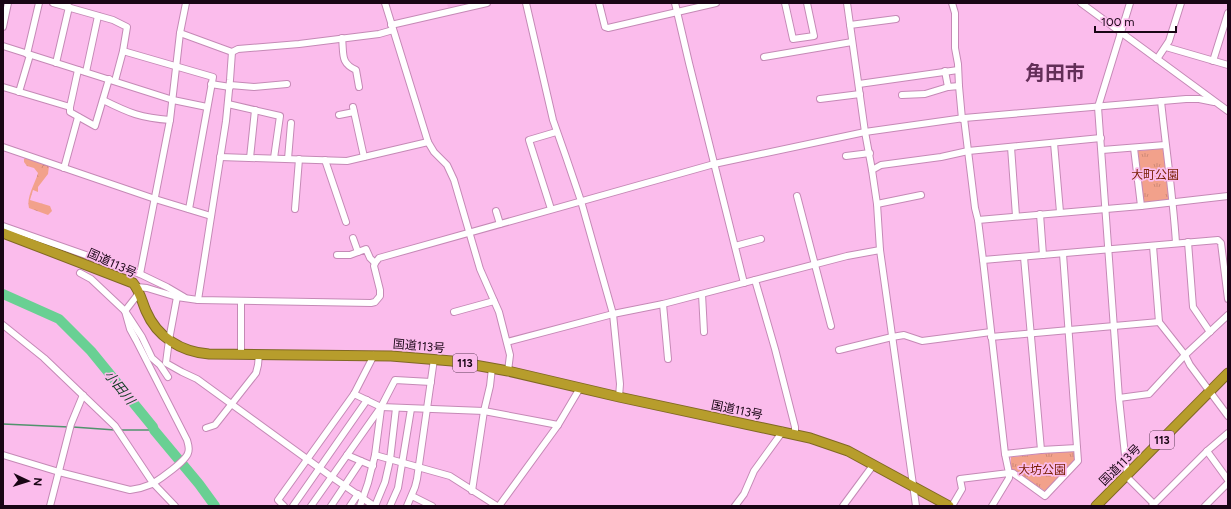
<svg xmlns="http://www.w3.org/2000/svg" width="1231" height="509" font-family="Figtree,'Noto Sans JP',sans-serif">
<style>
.built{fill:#f6b0e5}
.forest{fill:url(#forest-crowns)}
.park{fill:url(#park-tufts)}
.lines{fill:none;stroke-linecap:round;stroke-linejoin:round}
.stream{stroke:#51936d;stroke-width:1.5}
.river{stroke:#69d093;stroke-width:10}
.minor-casing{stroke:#c589b6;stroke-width:8}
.highway-casing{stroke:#806824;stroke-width:11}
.minor{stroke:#fff;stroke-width:6}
.highway{stroke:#b79d2c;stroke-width:9}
.labels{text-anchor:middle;stroke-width:3.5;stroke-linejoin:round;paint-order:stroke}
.shield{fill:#fbbcec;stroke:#5d3c56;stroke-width:1}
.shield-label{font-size:11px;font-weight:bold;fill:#190515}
.park-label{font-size:12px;fill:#7a2106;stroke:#fbbcec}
.street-label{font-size:12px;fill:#190515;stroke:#fbbcec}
.water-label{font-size:13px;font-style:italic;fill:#123d25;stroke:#fbbcec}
.town-label{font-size:20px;font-weight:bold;fill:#632e58;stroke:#fbbcec}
</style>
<defs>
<pattern id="forest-crowns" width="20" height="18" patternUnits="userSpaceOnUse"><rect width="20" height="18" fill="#f2a18b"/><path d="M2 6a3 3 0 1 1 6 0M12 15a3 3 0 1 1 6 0" fill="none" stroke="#cf8977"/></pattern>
<pattern id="park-tufts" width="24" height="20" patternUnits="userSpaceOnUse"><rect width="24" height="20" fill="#f2a18b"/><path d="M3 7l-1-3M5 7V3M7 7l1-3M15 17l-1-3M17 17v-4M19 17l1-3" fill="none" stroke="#cf8977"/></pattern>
</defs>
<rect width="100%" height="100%" fill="#fbbcec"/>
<!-- built -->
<polygon class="built" points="447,3 472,3 448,8"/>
<!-- forest -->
<path class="forest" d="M27,156L49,166L48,174L38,187V192L33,190L30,200L50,206L52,211L48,215L29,208C26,197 35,184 38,173L34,168L27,166L24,162V159Z"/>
<!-- park -->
<g class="park">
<polygon points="1167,148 1172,200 1142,205 1138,151"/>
<polygon points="1075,450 1076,460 1045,491 1011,469 1011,457"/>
</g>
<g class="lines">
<!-- stream -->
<g class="stream">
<polyline points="3,424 69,427"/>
<polyline points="73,427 115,430"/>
<polyline points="121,430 154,430"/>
</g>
<!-- river -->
<polyline class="river" points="3,294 59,319 91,351 153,427 154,430 199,484 215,506"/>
<!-- minor casing -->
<g class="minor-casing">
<g id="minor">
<polyline points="53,3 113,20 127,27 123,51 115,81"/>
<polyline points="385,3 428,142 434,152 447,165 454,180 480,269 499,312 510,355 508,371"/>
<polyline points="526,3 553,120 566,157 581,201 613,314 620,384 619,397"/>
<polyline points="599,3 605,27 608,28 716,3"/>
<polyline points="675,3 689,63 744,283"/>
<polyline points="785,3 793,39 814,36 807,3"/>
<polyline points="847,3 865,132 872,170 877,204 880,250 916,506"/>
<polyline points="952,3 955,13 955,48 958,64 959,86 962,119"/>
<polyline points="1081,3 1228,111"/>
<polyline points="1130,3 1098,107 1119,398 1127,474 1128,478 1154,504"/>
<polyline points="391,25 487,3"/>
<polyline points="850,25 896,19"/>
<polyline points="3,27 8,3"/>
<polyline points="180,33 232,52 238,49 299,44 379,34 393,30"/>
<path d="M342,38C344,54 340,63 356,70L359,87"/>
<polyline points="3,46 173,100 207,107"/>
<polyline points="1166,47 1228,65"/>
<polyline points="123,51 213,77 189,209"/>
<polyline points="27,54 39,3"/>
<polyline points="764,57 852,42"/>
<polyline points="1157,59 1169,41 1181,3"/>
<polyline points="1213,61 1228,13"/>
<polyline points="56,63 69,7"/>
<polyline points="945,71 948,87 959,86"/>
<polyline points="86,72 98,16"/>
<polyline points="211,84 230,87"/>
<polyline points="859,84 958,70"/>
<polyline points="230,85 254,87 287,84"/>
<polyline points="3,87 70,107 78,70"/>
<polyline points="19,92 30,55"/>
<polyline points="902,95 925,94 948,87"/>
<polyline points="820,99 860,94"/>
<path d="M103,100C129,113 141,118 170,120"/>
<path d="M1161,101C1166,149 1173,196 1176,243"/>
<polyline points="228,104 280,116 274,158"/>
<polyline points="70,107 70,112 95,126 109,79"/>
<polyline points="353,107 364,157"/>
<polyline points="339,115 354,112"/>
<polyline points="964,118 975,208 978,220"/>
<polyline points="1054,143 1060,212"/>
<polyline points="3,147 155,199 211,216"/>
<polyline points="1011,147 1016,216"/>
<polyline points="1134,148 1141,206"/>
<polyline points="1102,150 1165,145"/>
<polyline points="846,156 870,153"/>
<polyline points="220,157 347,161 428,142"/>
<polyline points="250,158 255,110"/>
<polyline points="288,159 291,123"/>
<polyline points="325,160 346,222"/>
<polyline points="64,168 78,117"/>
<polyline points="872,170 881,165 941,157 968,151 1101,138"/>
<polyline points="797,196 831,326"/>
<polyline points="877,204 921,195"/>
<polyline points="295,209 299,159"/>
<polyline points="551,209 529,140 556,132"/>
<polyline points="496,211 500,224"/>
<polyline points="1040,214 1043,255"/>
<polyline points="3,226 140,274 167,287 184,297"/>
<polyline points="353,238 358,252"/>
<polyline points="1188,242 1193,307 1210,332"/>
<polyline points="735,246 761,239"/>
<polyline points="1153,246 1159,322 1185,355 1190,365 1228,416"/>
<polyline points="337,255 350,255 366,249 370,258 375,263"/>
<polyline points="983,260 978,220 1141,206 1228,196"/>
<polyline points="80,273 91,279 125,311 142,337 152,358 160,365 168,377"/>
<polyline points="140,274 170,120 180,33 186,3"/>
<polyline points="755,280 775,349 795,427 795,434"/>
<polyline points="137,287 147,288 177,297 198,300 371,303 375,302 380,296 380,290 374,266 375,263 379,258 714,164 865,132 964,118 1186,99 1199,99 1214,102"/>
<polyline points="702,294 704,332"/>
<polyline points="177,297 169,340 166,363 182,372 197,379 329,475 374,506"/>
<polyline points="198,300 226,121 230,80 232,52"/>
<polyline points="663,304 668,359"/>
<polyline points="125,311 139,293"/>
<polyline points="454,312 494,301"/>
<polyline points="3,325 44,358 115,426 153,483 175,506"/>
<polyline points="991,337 1159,322"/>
<polyline points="507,342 613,314 663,304 847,256 880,250"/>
<polyline points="839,350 892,337 904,335 922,341 991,332"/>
<polyline points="241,354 241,301"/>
<polyline points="354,394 381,407 484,411 558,425"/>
<polyline points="1119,398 1149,394 1185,355 1228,315"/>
<polyline points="206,428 215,425 219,420 256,373 258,365 259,354"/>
<polyline points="1041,450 1077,448"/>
<polyline points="1207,451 1228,480"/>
<polyline points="1005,454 1041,450 1024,257"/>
<path d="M3,455L59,472L130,490C138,489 145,487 152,484C160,479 186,461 188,453C190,448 188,444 187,440L136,340L130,329L125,311"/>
<polyline points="347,455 361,461"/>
<polyline points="375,455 381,409"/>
<polyline points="472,491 484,411 490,386 492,368"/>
<polyline points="412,496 432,506"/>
<polyline points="50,506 71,424 83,395"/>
<polyline points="284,506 278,500 354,394 374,355"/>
<polyline points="293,506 367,400"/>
<polyline points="311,506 381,407 395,380 431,382"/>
<polyline points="331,506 361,461 373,466"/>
<polyline points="350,506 358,494"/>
<polyline points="360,506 368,483 375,455 450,476 497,506"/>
<polyline points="375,506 385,482 390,460 396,408"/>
<polyline points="390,506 398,488 411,409"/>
<polyline points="407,506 415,487 417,479 434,359"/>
<polyline points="499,506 558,425 580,388"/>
<polyline points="735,506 744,494 754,471 783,431"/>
<polyline points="843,506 874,464"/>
<polyline points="952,506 962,489 960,479 1009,473 1005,454 983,260 1218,240 1221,243 1228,299"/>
<polyline points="992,506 1009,478 1009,473 1013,473 1045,496 1078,461 1063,254"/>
<polyline points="1152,506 1207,451 1228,433"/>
<polyline points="1205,506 1228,483"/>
</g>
</g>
<!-- highway casing -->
<g class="highway-casing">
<g id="highway">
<path d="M3,233L133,283C140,291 142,302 146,311C157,337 181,352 209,354L391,356L452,361L508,371L619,397L810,438L848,451L949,506"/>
<polyline points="1096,506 1228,373"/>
</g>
</g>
<!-- minor -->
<use href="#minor" class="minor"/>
<!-- highway -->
<use href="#highway" class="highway"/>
</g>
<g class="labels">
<!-- shield labels -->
<g class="shield">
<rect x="453" y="354" width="24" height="18" rx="3"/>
<rect x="1150" y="431" width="24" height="18" rx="3"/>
</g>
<g class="shield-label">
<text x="465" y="367">113</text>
<text x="1162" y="444">113</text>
</g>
<!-- park labels -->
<g class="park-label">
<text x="1155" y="179">大町公園</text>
<text x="1042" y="474">大坊公園</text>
</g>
<!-- street labels -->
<g class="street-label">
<text transform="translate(112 263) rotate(24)" y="4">国道113号</text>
<text transform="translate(419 346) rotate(5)" y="4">国道113号</text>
<text transform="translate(737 410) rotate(12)" y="4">国道113号</text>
<text transform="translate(1120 465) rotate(-45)" y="4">国道113号</text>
</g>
<!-- water labels -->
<g class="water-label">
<text transform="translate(120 387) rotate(51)" y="5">小田川</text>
</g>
<!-- town labels -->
<g class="town-label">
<text x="1055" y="80">角田市</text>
</g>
</g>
<!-- border -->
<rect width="1231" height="509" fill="none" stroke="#190515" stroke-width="8"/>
<!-- north arrow -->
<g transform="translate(28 481) rotate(94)" stroke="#fbbcec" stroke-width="3" paint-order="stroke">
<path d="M0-3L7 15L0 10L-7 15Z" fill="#190515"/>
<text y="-6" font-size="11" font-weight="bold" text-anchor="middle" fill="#190515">N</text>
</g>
<!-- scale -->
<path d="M1095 26v6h81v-6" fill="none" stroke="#190515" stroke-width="2"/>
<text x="1101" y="26" font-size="12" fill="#190515" stroke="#fbbcec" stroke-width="3" paint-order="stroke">100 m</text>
</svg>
